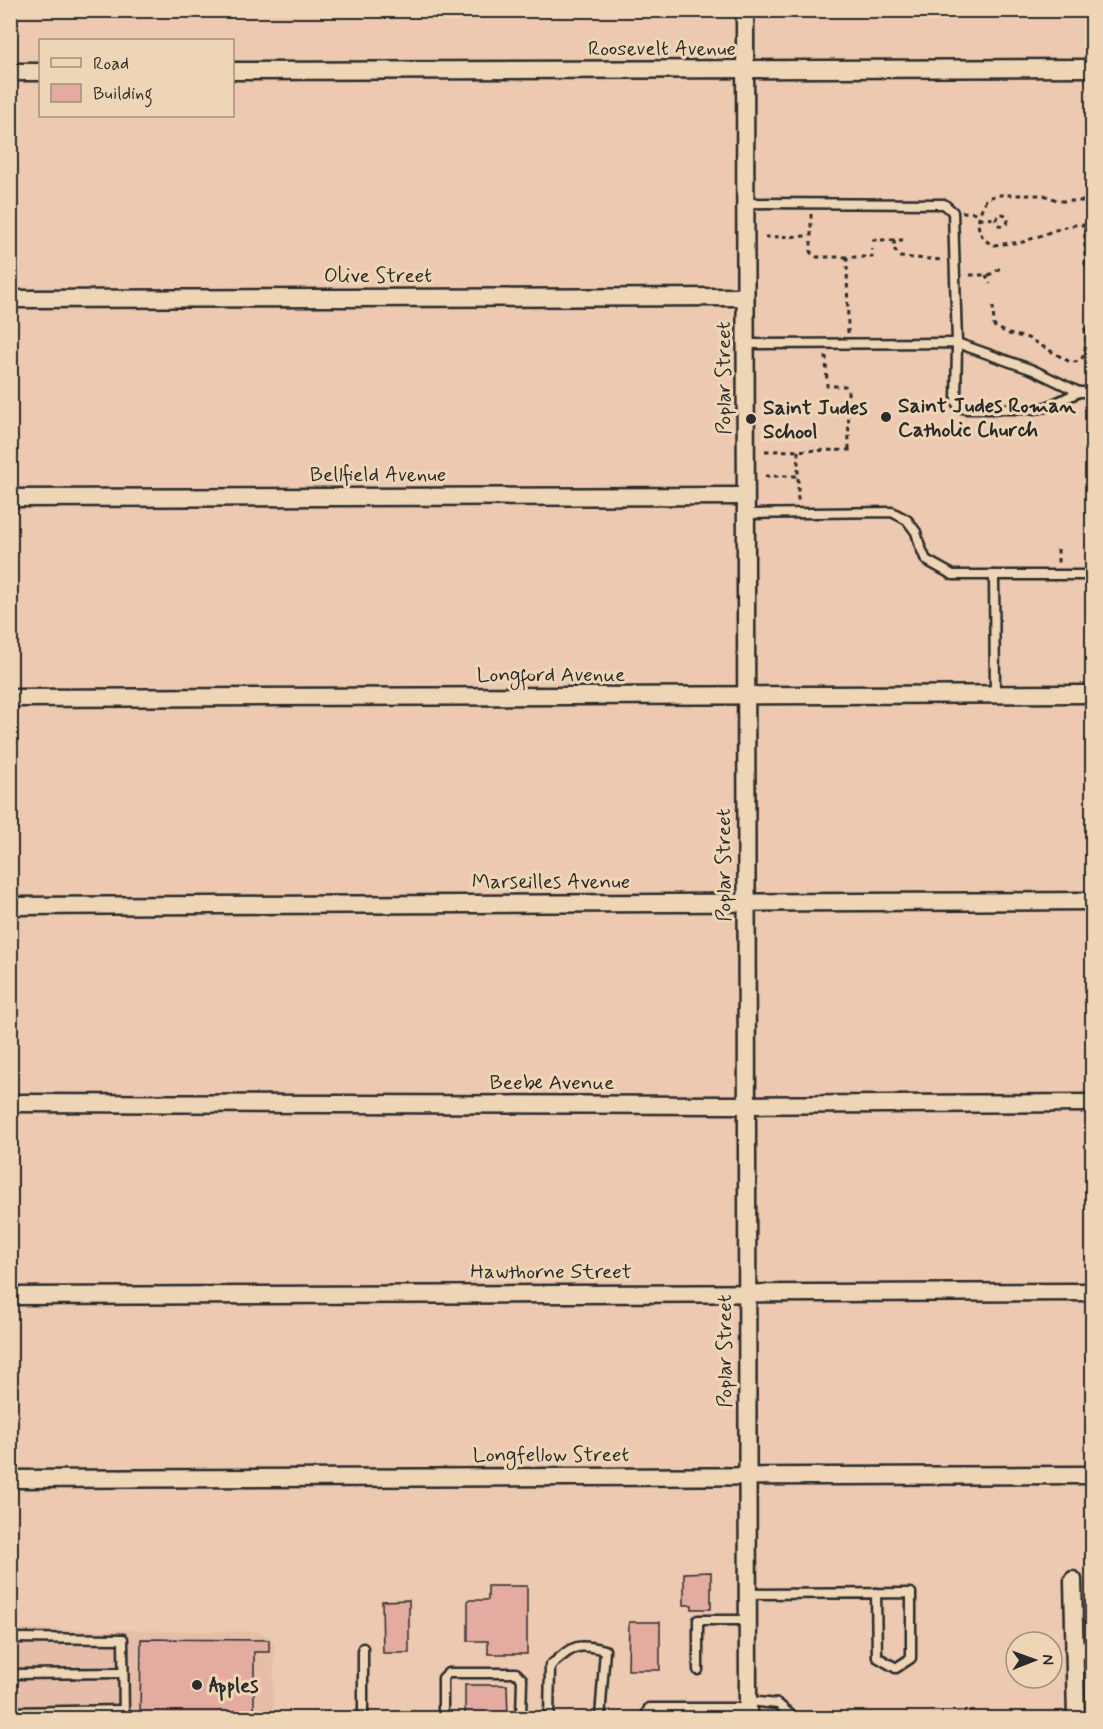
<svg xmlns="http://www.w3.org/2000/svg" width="1103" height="1729" font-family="Mynerve,sans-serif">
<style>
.built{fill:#e6bda9}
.building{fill:#e4aba1;stroke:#2b2b2b;stroke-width:1.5}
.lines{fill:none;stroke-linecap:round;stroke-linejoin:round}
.lane-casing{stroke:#2b2b2b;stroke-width:13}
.street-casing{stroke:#2b2b2b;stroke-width:21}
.path{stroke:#2b2b2b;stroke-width:3;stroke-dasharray:4.5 4.5;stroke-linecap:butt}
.lane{stroke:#eed5b6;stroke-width:8}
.street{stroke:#eed5b6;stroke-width:16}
.poi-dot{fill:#2b2b2b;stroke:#eed5b6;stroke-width:2}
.labels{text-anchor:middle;stroke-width:6;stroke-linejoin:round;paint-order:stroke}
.street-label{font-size:21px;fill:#2b2b2b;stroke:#eed5b6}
.poi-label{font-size:21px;font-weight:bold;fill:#2b2b2b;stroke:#eed5b6;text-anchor:start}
</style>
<rect width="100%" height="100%" fill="#ecc9b0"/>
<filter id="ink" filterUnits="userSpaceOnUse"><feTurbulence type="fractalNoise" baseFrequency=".0167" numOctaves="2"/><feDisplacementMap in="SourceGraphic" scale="12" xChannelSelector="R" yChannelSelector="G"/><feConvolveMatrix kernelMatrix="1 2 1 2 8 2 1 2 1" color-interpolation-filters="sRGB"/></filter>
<g filter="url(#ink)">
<!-- built -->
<polygon class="built" points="11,1629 259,1632 269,1637 274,1644 273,1718 11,1718"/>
<!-- building -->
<g class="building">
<polygon points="711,1572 711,1609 692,1609 692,1605 684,1605 684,1573"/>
<polygon points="488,1586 527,1586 527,1654 488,1654 488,1641 468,1641 468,1600 488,1600"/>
<polygon points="409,1600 409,1653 383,1653 382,1601"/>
<polygon points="629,1622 660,1622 660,1670 628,1670"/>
<polygon points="141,1639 269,1640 269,1652 254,1652 254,1719 140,1719"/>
<polygon points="465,1685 507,1685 508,1719 465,1719"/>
</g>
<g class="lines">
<!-- lane casing -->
<g class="lane-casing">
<g id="lane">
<polyline points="745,203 944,204 953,212 957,343 956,402 959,407 966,409 1033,409 1047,407 1079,392"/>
<polyline points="745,344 957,343 1033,370 1079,392 1092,392"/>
<polyline points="745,514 892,512 907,520 916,532 920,546 926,560 953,575 1092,575"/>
<polyline points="994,575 995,694"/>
<polyline points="747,1594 911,1593 911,1658 896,1668 877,1657 876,1593"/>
<polyline points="10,1638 123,1639 124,1718"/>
<polyline points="363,1648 363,1718"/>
<polyline points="698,1670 698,1620 747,1620"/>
<polyline points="10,1674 123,1673"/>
<polyline points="748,1701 778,1704 794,1718"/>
<polyline points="10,1712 124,1710"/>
<polyline points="443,1718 443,1678 448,1673 516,1673 522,1679 521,1718"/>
<path d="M549,1718L550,1666C572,1647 575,1642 605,1650L600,1718"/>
<polyline points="645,1718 649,1708 748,1708"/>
</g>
</g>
<!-- street casing -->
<g class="street-casing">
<g id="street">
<polyline points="745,10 748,1718"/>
<polyline points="232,71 1092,68"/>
<polyline points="10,72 40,72"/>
<polyline points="10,299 745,297"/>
<polyline points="10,498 745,496"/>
<polyline points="10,698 1092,694"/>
<polyline points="10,906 1092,901"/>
<polyline points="10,1103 732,1105 1092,1103"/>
<polyline points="10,1296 1092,1292"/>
<polyline points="10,1479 1092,1475"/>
<polyline points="1073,1580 1076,1718"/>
<polyline points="1074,1650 1092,1649"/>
</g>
</g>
<!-- path -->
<g class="path">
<path d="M1092,201H1059L1044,195H998L987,198C978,214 971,234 993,245L1023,242L1061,228L1074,225H1092"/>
<polyline points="962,212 978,213"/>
<circle cx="1002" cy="220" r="6"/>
<polyline points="811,214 811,253 817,257 872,257 872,249"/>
<polyline points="979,218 996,219"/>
<polyline points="1085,225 1085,264 1092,269"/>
<polyline points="765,237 810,236"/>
<polyline points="872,240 903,240"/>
<polyline points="894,240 895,250 900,257 944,260"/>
<polyline points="847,257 848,333"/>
<polyline points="970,275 989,275 999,269 1004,271"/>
<polyline points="986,275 990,284"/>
<path d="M993,306L994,326L1009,334L1028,338L1070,362C1090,364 1085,341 1085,327L1092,323"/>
<polyline points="826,356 827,386 845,386 848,389 849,450"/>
<polyline points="765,451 854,450"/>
<polyline points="798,451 798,503"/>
<polyline points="765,476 798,476"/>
<polyline points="1058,549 1058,565"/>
</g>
<!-- lane -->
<use href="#lane" class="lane"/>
<!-- street -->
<use href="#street" class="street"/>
</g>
</g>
<!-- markers -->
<g class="poi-dot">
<circle cx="886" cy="417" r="6"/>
<circle cx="751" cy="419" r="6"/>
<circle cx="197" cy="1685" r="6"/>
</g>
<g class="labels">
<!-- street labels -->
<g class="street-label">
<text x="662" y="55">Roosevelt Avenue</text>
<text x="378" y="282">Olive Street</text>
<text transform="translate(723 378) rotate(-90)" y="7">Poplar Street</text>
<text x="378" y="481">Bellfield Avenue</text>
<text x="551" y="681">Longford Avenue</text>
<text transform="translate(723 865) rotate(-90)" y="7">Poplar Street</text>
<text x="551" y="888">Marseilles Avenue</text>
<text x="552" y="1089">Beebe Avenue</text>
<text x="551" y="1278">Hawthorne Street</text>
<text transform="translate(724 1351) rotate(-90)" y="7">Poplar Street</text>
<text x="551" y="1461">Longfellow Street</text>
</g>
<!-- poi labels -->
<g class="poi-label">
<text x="898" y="412">Saint Judes Roman<tspan x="898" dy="24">Catholic Church</tspan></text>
<text x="763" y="414">Saint Judes<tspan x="763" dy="24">School</tspan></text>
<text x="209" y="1692">Apples</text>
</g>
</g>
<!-- margin -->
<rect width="1103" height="1729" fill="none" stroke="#eed5b6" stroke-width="36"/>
<rect x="18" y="18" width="1067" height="1693" fill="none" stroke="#2b2b2b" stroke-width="2" filter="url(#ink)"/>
<!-- legend -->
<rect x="39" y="39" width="195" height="78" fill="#eed5b6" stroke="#a0917e" stroke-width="1.5"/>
<rect x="51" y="58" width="30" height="9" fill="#eed5b6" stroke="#a0917e" stroke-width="1.5"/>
<text x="93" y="69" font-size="18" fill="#2b2b2b">Road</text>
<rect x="51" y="84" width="30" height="18" fill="#e4aba1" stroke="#a0917e" stroke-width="1.5"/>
<text x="93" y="99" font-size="18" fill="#2b2b2b">Building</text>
<!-- north arrow -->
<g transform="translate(1034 1660) rotate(89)"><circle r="28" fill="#eed5b6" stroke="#a0917e" stroke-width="1.5"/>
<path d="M0-4.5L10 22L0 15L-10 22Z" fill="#2b2b2b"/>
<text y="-9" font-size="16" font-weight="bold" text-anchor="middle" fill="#2b2b2b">N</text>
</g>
</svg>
